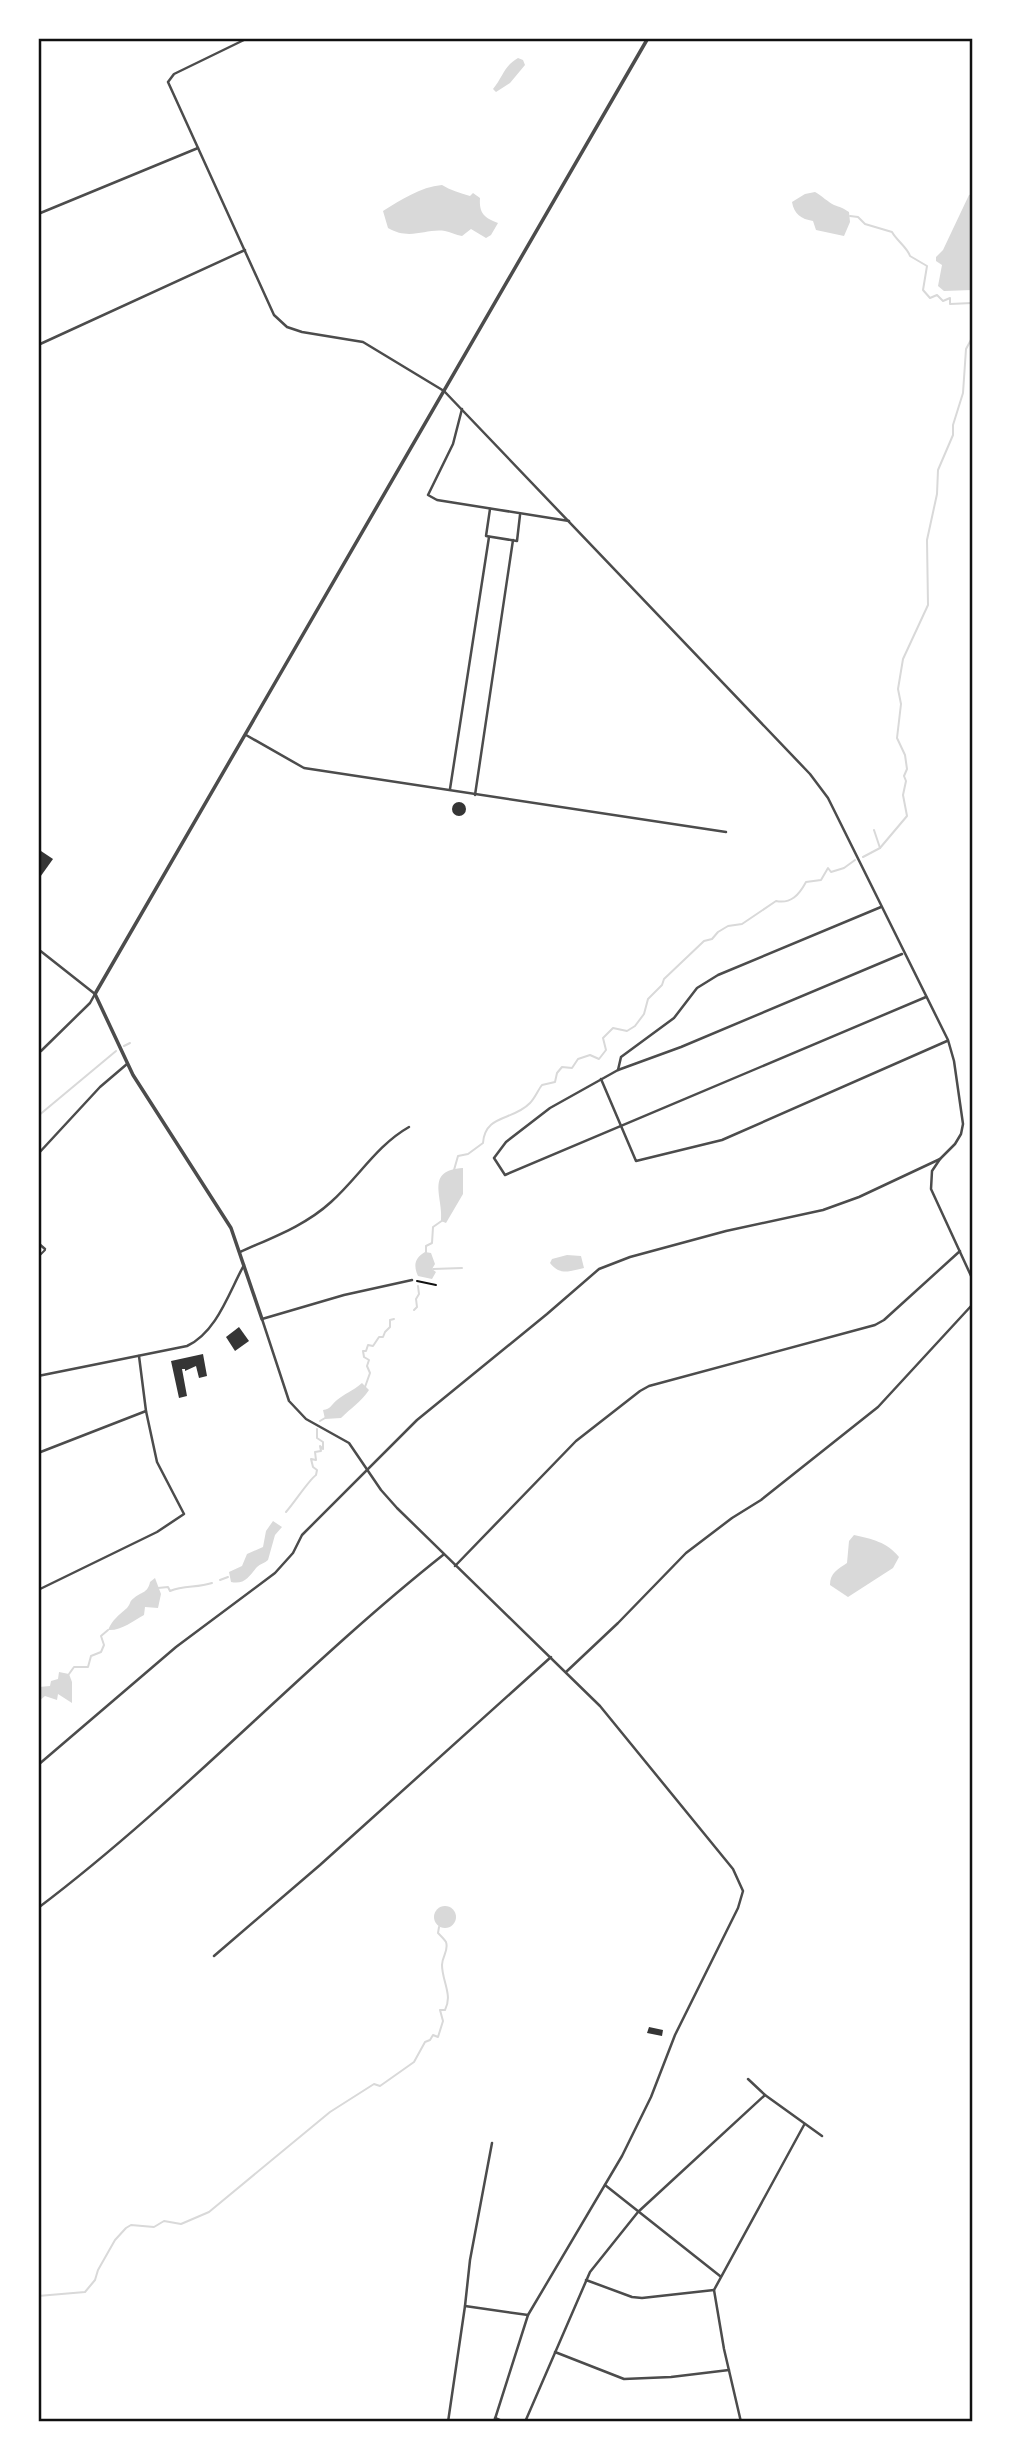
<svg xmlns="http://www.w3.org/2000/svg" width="1011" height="2460" font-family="'DM Sans',sans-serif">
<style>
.water{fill:#d9d9d9}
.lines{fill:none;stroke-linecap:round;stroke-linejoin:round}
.stream{stroke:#d9d9d9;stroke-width:2}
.building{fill:#353535}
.path{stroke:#111;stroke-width:2}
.service{stroke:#4c4c4c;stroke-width:2}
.minor{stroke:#4c4c4c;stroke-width:2.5}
.tertiary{stroke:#4c4c4c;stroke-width:3.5}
.neatline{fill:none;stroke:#111;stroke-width:2.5}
</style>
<rect width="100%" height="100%" fill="#fff"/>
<!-- water -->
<g class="water">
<path d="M518,58L523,60L525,65L510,83L496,92L493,89C503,77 504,66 518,58Z"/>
<path d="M442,185C450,190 460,193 470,196L473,193L480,198C479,213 484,218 498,223L491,235L486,238L471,229L462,236C456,235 450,232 445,231C426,228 410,241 388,228L383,211C401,200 420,187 442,185Z"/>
<path d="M815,192C822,196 828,202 834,205C840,207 843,208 849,212L850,222L844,236L816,230L813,221C801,219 794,214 792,202L805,194Z"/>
<polygon points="972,194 972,290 944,291 938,286 942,265 936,261 936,257 943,250 969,195"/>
<path d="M463,1168V1194L446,1223L441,1221C444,1198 424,1170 463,1168Z"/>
<path d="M425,1252L431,1253L435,1264L432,1269L436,1272L432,1279L418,1276C413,1265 415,1258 425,1252Z"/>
<path d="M567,1255L581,1256L584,1268C570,1271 560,1276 550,1263L552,1259Z"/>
<path d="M362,1383L369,1390C361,1402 351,1408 341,1418L325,1419L323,1410C331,1409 331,1405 337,1400C344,1394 353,1391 362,1383Z"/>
<path d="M273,1521L282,1527L275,1535L268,1560C265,1563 260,1564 257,1567C249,1576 245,1585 231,1582L229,1572L242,1566L247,1554L263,1547L266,1531Z"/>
<path d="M854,1535C872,1539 887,1542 899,1557L893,1568L848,1597L830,1585C830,1573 838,1569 847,1563L849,1541Z"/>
<path d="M155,1578L161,1594L158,1608L145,1607L144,1615C133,1621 121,1631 108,1630C113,1619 118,1616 127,1608C132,1602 128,1603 134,1598C141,1592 148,1593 150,1582Z"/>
<polygon points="59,1672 69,1674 72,1682 72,1703 58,1694 57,1700 45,1696 39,1701 39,1687 50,1686 51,1681 58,1679"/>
<circle cx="445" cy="1917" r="11"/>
</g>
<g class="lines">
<!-- stream -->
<g class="stream">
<path d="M850,216L858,217L865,224L892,232C897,241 907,247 910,256L927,266L923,290L930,298L937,295L943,301L950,298V304L972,303"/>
<polyline points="874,830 880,848"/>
<polyline points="863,857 880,848 907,816 903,795 906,781 904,776 907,769 905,755 897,738 901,704 898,689 903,659 928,605 927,540 937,494 938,470 953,435 953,425 963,393 966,349 972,338"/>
<polyline points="124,1046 130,1043"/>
<polyline points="38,1116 116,1051"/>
<path d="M454,1170L458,1156L468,1154L483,1143C485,1114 513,1121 530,1103C535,1098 538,1090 542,1085L555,1082L557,1073L562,1067L572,1068L578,1059L590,1055L599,1059L606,1050L603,1038L613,1028L627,1031L635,1026L644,1014L648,999L662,985L664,979L704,941L712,939L718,932L728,926L742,924L776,901C791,904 799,895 806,882L821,880L828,868L831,872L844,868L855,860"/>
<polyline points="426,1254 426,1246 432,1243 433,1227 443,1220"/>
<polyline points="433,1269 462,1268"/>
<polyline points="414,1310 417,1307 416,1299 419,1294 418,1286"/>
<polyline points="365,1387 370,1373 367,1366 369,1360 364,1357 363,1351 366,1351 368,1345 373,1346 379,1337 383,1337 385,1332 390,1327 390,1320 394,1319"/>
<polyline points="320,1421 325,1418"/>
<path d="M286,1512C295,1502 308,1481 316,1475L317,1470L313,1467L311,1459L316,1460L315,1452L321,1451L320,1446L323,1449V1442L317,1438V1429"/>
<polyline points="220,1580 228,1577"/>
<path d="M158,1588L168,1587L170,1591C184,1585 197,1588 212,1583"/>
<polyline points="69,1674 74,1667 88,1667 91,1656 101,1652 104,1645 101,1636 108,1630"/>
<path d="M38,2296L85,2292L95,2280L98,2270L115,2240L126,2228L131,2225L154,2227L164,2221L181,2224L209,2212L330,2112L374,2084L380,2086L414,2062L425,2042L430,2040L433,2035L438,2037L443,2021L440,2010H445C453,1995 442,1981 442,1965C442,1956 449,1951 446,1942C444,1939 441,1936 438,1933L439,1927"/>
</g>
</g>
<!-- building -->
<g class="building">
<circle cx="459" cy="809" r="7"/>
<polygon points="38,849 53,859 38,880"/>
<polygon points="239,1327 249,1341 235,1351 226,1337"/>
<polygon points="203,1354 207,1376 199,1378 196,1366 185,1371 185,1369 182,1369 187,1396 179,1398 171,1361"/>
<polygon points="649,2027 663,2030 662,2036 647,2033"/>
</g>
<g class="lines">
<!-- path -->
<polyline class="path" points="417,1281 436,1285"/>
<!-- service -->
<polyline class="service" points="38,1257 45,1250"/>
<!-- minor -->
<g class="minor">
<polyline points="248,38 174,74 168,82 274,315 287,327 302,332 363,342 444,391 810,774 828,798 948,1040 954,1061 963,1124 961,1134 955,1144 940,1159 932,1171 931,1189 972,1278"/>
<polyline points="38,214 198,148"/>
<polyline points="38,345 245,250"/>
<polyline points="462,409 453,444 428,495 437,500 569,521"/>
<polyline points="490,509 486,536 517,541 520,515"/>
<polyline points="246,735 304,768 726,832"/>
<polyline points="450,789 489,537"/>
<polyline points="475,795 513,540"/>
<polyline points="38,949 95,994 90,1003 41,1051"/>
<polyline points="902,954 681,1047 618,1070 550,1108 506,1142 494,1158 505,1175 926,997"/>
<polyline points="618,1070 621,1057 674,1018 697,988 718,975 881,907"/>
<polyline points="601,1079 636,1161 722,1140 947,1041"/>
<polyline points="38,1154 100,1087 127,1064"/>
<polyline points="38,1243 45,1249"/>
<path d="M240,1252C271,1238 305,1226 331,1202C358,1178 377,1145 409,1127"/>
<polyline points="412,1280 344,1295 262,1319 289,1401 306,1419 349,1443 381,1490 397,1508 600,1706 733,1869 743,1891 738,1908 675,2035 651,2097 622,2156 528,2315 494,2422"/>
<path d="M38,1376L187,1346C217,1332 229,1292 244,1265"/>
<polyline points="38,1453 146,1411"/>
<polyline points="455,1566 576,1441 640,1391 649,1386 875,1325 884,1320 960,1251"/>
<polyline points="38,1590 157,1532 184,1514 157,1462 146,1411 139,1356"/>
<polyline points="566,1672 618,1623 686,1553 732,1518 761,1500 878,1407 972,1305"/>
<polyline points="38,1765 176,1647 275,1573 293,1553 302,1535 417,1420 547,1314 599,1269 630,1257 726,1231 823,1210 859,1197 940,1159"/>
<path d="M38,1908C181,1800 303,1666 443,1555"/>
<polyline points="214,1956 320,1865 551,1657"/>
<polyline points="748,2079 765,2095 822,2136"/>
<polyline points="605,2185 720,2276"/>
<polyline points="586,2280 632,2297 642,2298 714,2290"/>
<polyline points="465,2306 528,2315"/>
<polyline points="555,2352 624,2379 671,2377 729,2370"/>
<polyline points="495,2418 504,2422"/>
<polyline points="448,2422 465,2306 470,2260 492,2143"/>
<polyline points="525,2422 590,2272 638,2212 765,2095"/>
<polyline points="741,2422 724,2349 714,2290 804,2125"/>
</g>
<!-- tertiary -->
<polyline class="tertiary" points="262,1319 231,1228 133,1075 95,994 648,38"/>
</g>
<!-- border -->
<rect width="1011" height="2460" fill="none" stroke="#ffffff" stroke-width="80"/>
<rect x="40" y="40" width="931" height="2380" class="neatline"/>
</svg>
